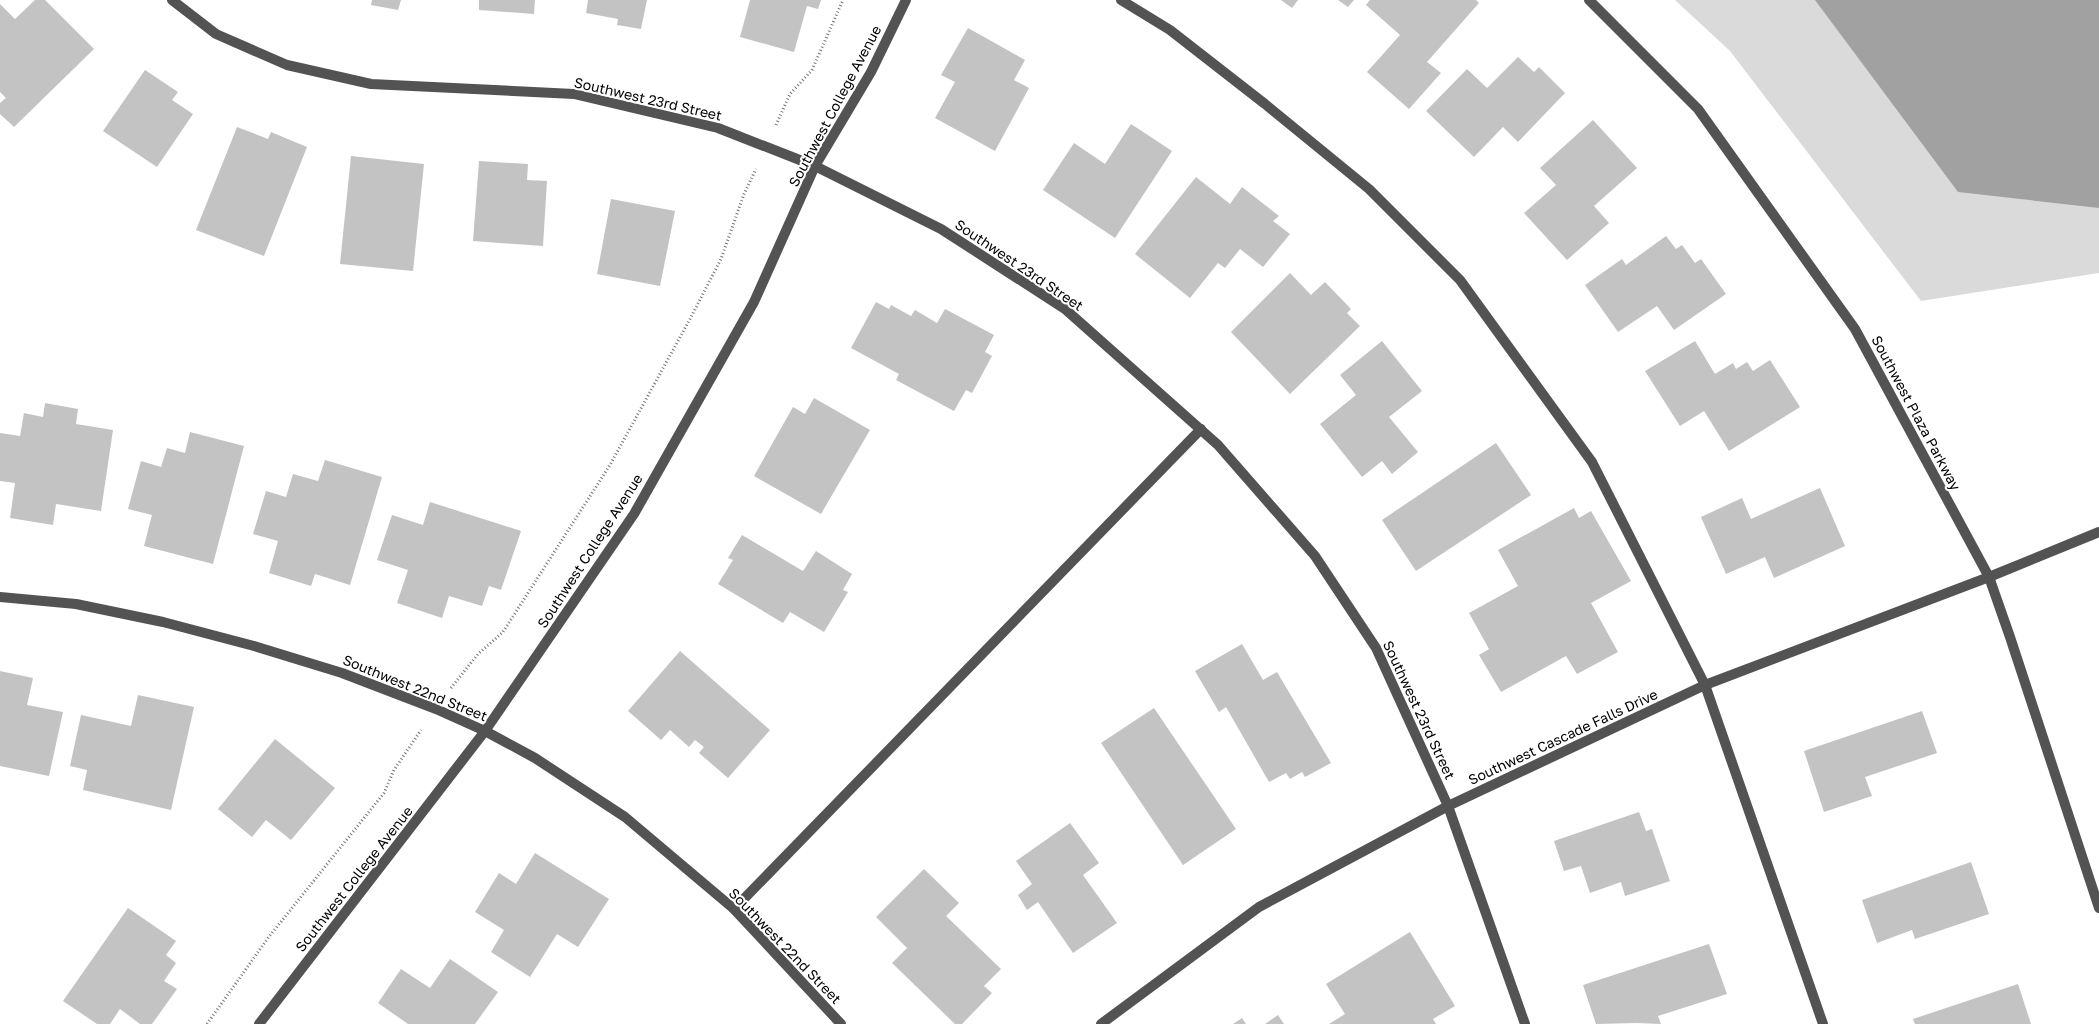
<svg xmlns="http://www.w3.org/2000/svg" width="2099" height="1024" font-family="'Golos Text',sans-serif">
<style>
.green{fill:#dadada}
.water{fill:#a1a1a1}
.building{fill:#c3c3c3}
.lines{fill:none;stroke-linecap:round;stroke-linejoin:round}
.path{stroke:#757575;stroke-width:3;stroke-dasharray:1 2.5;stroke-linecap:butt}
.lane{stroke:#535353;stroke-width:10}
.street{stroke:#535353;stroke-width:10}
.labels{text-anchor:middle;stroke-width:4;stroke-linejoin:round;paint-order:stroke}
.street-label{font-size:14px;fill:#000;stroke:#fff}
</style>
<rect width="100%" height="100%" fill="#fff"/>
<!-- green -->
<polygon class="green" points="1675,0 2099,0 2099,273 1921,301 1730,51"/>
<!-- water -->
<polygon class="water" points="1815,0 2099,0 2099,208 1958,192"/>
<!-- building -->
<g class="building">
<polygon points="35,0 45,0 94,49 14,127 0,114 0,103 6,98 0,92 0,4 15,19"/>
<polygon points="372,0 401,0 398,10 371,5"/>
<polygon points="479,0 535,0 534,14 479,10"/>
<polygon points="588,0 647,0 641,29 617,25 618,19 586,13"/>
<polygon points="750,0 821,0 818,9 807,6 794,52 740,37"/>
<polygon points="1281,0 1298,0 1292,8"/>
<polygon points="1338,0 1354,0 1348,7"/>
<polygon points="1370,0 1476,0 1479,3 1427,62 1441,73 1409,109 1367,72 1400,35 1366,5"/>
<polygon points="968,28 1025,60 1014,80 1029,88 995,151 935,118 955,82 941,75"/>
<polygon points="1518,57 1534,72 1539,67 1565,93 1518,142 1503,127 1474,157 1426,111 1467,69 1487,88"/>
<polygon points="145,70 178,92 172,100 193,114 157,167 103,131"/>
<polygon points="1593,120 1637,168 1594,206 1609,223 1567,260 1524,213 1556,185 1540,168"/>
<polygon points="1131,124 1172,151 1115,238 1043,190 1074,143 1105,164"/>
<polygon points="237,127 268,139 271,132 307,147 264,256 196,230"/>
<polygon points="351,156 424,164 413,271 340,264"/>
<polygon points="479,161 528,164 527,180 547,181 543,246 473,241"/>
<polygon points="1196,177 1230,204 1242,187 1279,216 1273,221 1290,234 1263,267 1240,249 1225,268 1218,263 1190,298 1135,254"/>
<polygon points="611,199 675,211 660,286 597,274"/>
<polygon points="1666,236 1676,249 1682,245 1695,263 1701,259 1726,294 1674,330 1657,306 1618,332 1585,285 1622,259 1626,265"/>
<polygon points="1290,273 1311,295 1325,282 1351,309 1347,313 1360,326 1290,394 1231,332"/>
<polygon points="876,302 889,309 891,305 911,316 915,310 937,323 945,309 994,335 985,352 992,356 972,393 966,390 954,411 896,380 899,374 851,348"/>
<polygon points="1382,341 1422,391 1389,417 1418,452 1392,474 1382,461 1362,477 1320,424 1356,395 1340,375"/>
<polygon points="1695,341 1715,374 1733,363 1736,369 1747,362 1753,371 1770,360 1800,407 1729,451 1704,411 1680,426 1645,371"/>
<polygon points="814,398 870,430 821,514 754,476 793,407 805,414"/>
<polygon points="45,403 78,409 76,424 113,430 101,511 56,504 53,525 10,518 15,483 0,481 0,433 20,436 24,413 43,417"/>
<polygon points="190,432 244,446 213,564 144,546 152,515 128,509 141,461 161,467 167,448 185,453"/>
<polygon points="1496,443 1531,495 1416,571 1382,520"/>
<polygon points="325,460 382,477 350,585 315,574 311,586 269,573 278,541 253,534 266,491 286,497 293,474 318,481"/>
<polygon points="1820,488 1845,546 1774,578 1765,557 1726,574 1701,517 1742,498 1751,519"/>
<polygon points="430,502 521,531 501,590 489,586 482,606 449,596 442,618 397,603 408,570 377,560 392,515 423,525"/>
<polygon points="1574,508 1579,518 1591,511 1631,581 1591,603 1618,652 1577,674 1566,656 1501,692 1479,655 1489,649 1469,613 1518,586 1498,550"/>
<polygon points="742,535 803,571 816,551 852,574 843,590 848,592 824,632 790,612 783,623 718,584 733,560 728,558"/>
<polygon points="1242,644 1263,680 1277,672 1331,763 1305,777 1302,772 1290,779 1286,773 1269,782 1226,707 1219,712 1195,671"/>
<polygon points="680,651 770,730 728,778 699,753 704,747 695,740 689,747 670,730 661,740 628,711"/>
<polygon points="0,671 33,678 27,705 63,712 49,776 0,766"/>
<polygon points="138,695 194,707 171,810 83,790 87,770 70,766 81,715 131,726"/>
<polygon points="1154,708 1236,829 1183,865 1101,743"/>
<polygon points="1922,711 1937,753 1865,777 1872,796 1824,812 1804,751"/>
<polygon points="275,739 335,788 291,840 266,820 252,837 218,809"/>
<polygon points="1639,812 1646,831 1652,829 1670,881 1625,896 1621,882 1590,893 1581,866 1564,871 1554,841"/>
<polygon points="1070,823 1099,863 1083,875 1117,923 1073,953 1038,902 1027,910 1018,895 1032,884 1016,861"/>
<polygon points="535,853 609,899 578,947 557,934 530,977 491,952 504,930 475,912 499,873 516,884"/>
<polygon points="1971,862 1989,914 1915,939 1912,930 1877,943 1862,900"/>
<polygon points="924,869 959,903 946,916 1001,969 984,986 992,993 962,1024 955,1024 892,963 907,948 876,917"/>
<polygon points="128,908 176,941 166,955 176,963 164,981 177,989 152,1024 140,1024 120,1009 110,1024 97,1024 63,1001"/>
<polygon points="1410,932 1455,1006 1433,1019 1436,1024 1329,1024 1345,1014 1326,984"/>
<polygon points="1709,944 1727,994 1658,1016 1661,1024 1637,1023 1596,1024 1583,985"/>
<polygon points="450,959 498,992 475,1024 408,1024 378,1003 401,969 430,988"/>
<polygon points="2018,984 2031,1024 1915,1024 1913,1019"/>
<polygon points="1278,1015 1284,1024 1265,1024"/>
<polygon points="1242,1018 1246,1024 1233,1024"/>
</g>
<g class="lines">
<!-- path -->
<g class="path">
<polyline points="776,125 790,94 812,70 843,0"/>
<polyline points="451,688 478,654 503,632 610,465 690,319 721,259 744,194 756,169"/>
<polyline points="207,1024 268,938 384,793 394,770 421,730"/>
</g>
<!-- lane -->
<g class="lane">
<polyline points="1121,0 1170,30 1265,104 1369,189 1460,280 1592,462 1705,685 1823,1024"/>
<polyline points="734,909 1201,429"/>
</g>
<!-- street -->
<g class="street">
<polyline points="172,0 216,34 287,65 371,84 574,94 718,128 815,166 941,229 1065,309 1218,445 1315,556 1376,648 1448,806 1525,1024"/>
<polyline points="1589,0 1698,109 1855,329 1989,577 2010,637 2099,908"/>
<polyline points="0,597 76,604 163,622 254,646 342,673 436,709 485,731 535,758 625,817 734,909 841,1024"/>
<polyline points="259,1024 485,731 634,514 754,302 815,166 871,72 906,0"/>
<polyline points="1101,1024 1259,907 1448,806 1705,685 1989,577 2099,532"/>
</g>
</g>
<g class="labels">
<!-- street labels -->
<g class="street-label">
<text transform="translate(648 99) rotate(13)" y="5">Southwest 23rd Street</text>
<text transform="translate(835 106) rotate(-62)" y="5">Southwest College Avenue</text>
<text transform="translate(1019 265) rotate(34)" y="5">Southwest 23rd Street</text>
<text transform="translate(1916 413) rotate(62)" y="5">Southwest Plaza Parkway</text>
<text transform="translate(590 551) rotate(-57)" y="5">Southwest College Avenue</text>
<text transform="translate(415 688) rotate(22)" y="5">Southwest 22nd Street</text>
<text transform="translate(1419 710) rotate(65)" y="5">Southwest 23rd Street</text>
<text transform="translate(1563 737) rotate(-25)" y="5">Southwest Cascade Falls Drive</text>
<text transform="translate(354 879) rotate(-52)" y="5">Southwest College Avenue</text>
<text transform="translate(785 946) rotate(46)" y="5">Southwest 22nd Street</text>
</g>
</g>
</svg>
